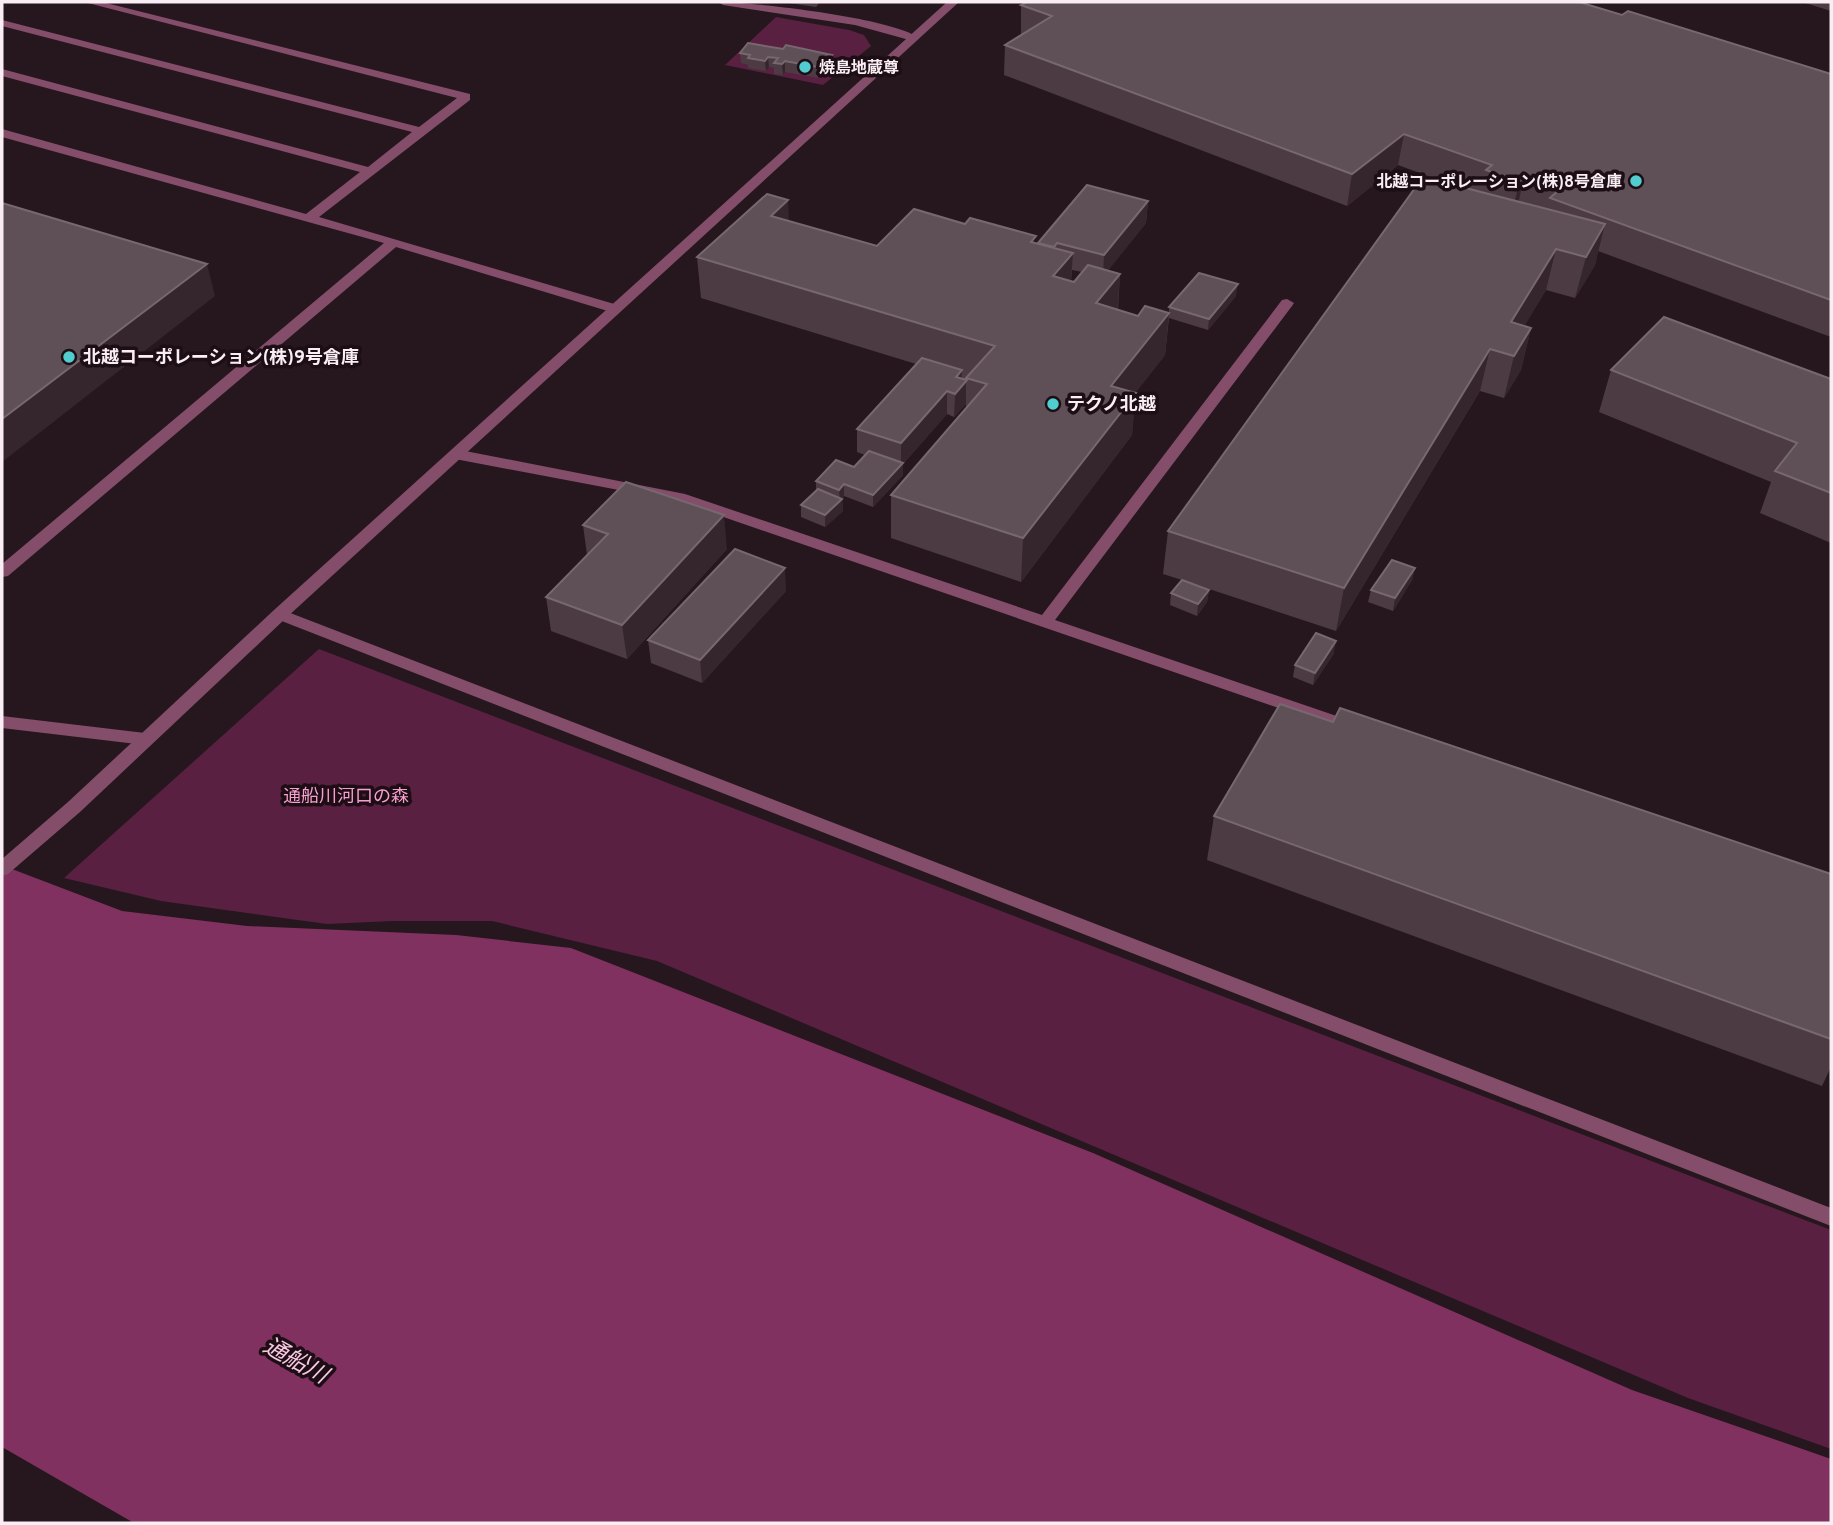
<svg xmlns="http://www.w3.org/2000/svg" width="1833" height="1525" font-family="Overpass,'Noto Sans JP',sans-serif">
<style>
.green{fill:#592041}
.water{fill:#803160}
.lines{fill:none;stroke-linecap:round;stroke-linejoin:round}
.service{fill:#844e6b;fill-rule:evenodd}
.minor{fill:#844e6b;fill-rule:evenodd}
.tertiary{fill:#844e6b;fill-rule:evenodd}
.wall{fill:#4c3b43;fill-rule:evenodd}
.shaded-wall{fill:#35252d}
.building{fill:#5f4f56;stroke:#77686f;stroke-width:2}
.poi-dot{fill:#52cdcf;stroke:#1d0e16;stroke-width:2.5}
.labels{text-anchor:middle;stroke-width:7;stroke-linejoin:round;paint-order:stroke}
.far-poi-label{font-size:16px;font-weight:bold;fill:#f9eef3;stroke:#1d0e16;text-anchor:start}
.poi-label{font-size:18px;font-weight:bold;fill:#f9eef3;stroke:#1d0e16;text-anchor:start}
.park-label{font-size:18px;fill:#f89fcf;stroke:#1d0e16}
.near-water-label{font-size:23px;font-style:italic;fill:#f9cae2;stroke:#1d0e16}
</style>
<rect width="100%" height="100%" fill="#26171f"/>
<!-- green -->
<g class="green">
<polygon points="776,17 849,30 864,35 871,46 823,85 725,65"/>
<polygon points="319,649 1831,1230 1831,1449 1688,1398 657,961 492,921 392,921 327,924 161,901 64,878"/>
</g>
<!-- water -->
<polygon class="water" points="4,866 122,911 247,926 456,935 571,948 1093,1153 1632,1390 1831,1459 1831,1523 134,1523 2,1447 2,868"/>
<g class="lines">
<!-- service -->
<g class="service">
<polygon points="84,2 102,2 470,94 470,100 319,217 621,306 623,309 616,313 611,312 396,247 8,576 2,577 2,564 384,243 2,137 2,129 306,214 360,172 2,76 2,69 368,167 412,132 2,26 2,20 419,127 457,98"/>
<polygon points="1287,299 1294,303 1292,306 1055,620 1360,724 1363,728 1354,734 677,501 455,459 448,454 455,449 685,494 1042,615 1282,300"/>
<polygon points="280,609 1831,1208 1831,1226 274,618 272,614"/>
</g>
<!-- minor -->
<g class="minor">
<path d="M718,2C754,2 893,18 919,38L913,41L855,25L723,5Z"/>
<polygon points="2,716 145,733 154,739 145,745 2,728"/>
</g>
<!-- tertiary -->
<polygon class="tertiary" points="947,2 959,2 286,618 80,812 8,874 2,876 2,859 68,802 274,610"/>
</g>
<!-- wall -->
<g class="wall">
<polygon points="782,2 820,2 816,7"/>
<polygon points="1802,2 1831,2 1831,11"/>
<polygon points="1021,5 1622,15 1831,74 1831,337 1598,251 1595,265 1575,298 1546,290 1524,326 1531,328 1521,370 1504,398 1480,391 1336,631 1188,582 1209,590 1207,602 1197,616 1170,605 1171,593 1182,580 1163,574 1168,531 1447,183 1398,165 1347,206 1004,75 1005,45 1021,35"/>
<polygon points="783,49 832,55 832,66 818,78 785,72 783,75 774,74 774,68 769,67 766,71 748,68 748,65 741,63 740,53"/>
<path d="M1148,201L1146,223L1108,270L1120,274L1118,310L1138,316L1169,313V307L1236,296L1208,330L1169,318L1165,355L1135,393L1132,435L1021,582L891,538V495L966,409V404L954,417L947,414L903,464V475L873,507L844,496L842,499L843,511L825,527L801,517V505L816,491V481L854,467L865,455L857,452V429L916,364L701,298L697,257L789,221L877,246L1038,243ZM1072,270L1082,272L1074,282L1071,281Z"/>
<polygon points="1611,370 1831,379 1831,543 1760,513 1771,482 1599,412"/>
<polygon points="583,525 727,549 627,659 551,631 546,597 587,555"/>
<polygon points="1415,568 1412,580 1393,611 1368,602 1371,590"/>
<polygon points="786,591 702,683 651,663 648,640"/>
<polygon points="1334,653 1313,685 1293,677 1295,665"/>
<polygon points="1333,722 1831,874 1831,1067 1822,1086 1207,860 1214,816"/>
</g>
<!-- shaded-wall -->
<g class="shaded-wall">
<polygon points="832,55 832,66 818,78 817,67"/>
<polygon points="768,57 769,67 766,71 765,61"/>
<polygon points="785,61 785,72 783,75 782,64"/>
<polygon points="1404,134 1398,165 1347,206 1352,174"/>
<polygon points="1524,177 1517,209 1512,214 1519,182"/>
<polygon points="788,200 790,241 771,216"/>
<polygon points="1148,201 1146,223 1103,277 1104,255"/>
<polygon points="1605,224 1595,265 1575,298 1586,257"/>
<polygon points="1556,249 1546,290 1508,354 1511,322"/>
<polygon points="1073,253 1070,294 1053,276"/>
<polygon points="207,264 215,296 2,462 2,419"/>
<polygon points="1120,274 1117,315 1096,303"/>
<polygon points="1238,284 1236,296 1208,330 1209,319"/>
<polygon points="1169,313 1165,355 1108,428 1111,386"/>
<polygon points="1531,328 1521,370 1504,398 1514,356"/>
<polygon points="1490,349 1480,391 1336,631 1344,588"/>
<polygon points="962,370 961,386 966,381 966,404 954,417 956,377"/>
<polygon points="947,391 947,414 903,464 903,475 873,507 873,495 901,465 901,443"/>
<polygon points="1136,393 1132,435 1021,582 1023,538"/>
<polygon points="844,484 844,496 840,501 842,499 843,511 825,527 825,515 840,501 839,490"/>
<polygon points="724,515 727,549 627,659 622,625"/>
<polygon points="785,568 786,591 702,683 700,660"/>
<polygon points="1415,568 1412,580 1393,611 1395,598"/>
<polygon points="1209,590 1207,602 1197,616 1198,604"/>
<polygon points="1336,641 1334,653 1313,685 1315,673"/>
</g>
<!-- building -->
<g class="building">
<polygon points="1027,2 1579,2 1622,15 1628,11 1831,74 1831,300 1550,198 1559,190 1524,177 1519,182 1486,170 1492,165 1404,134 1352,174 1005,45 1052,16 1021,5"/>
<polygon points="748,43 783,49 786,45 832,55 817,67 785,61 782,64 774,63 778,58 768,57 765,61 748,58 750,55 740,53"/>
<polygon points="1423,177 1605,224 1586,257 1556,249 1511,322 1531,328 1514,356 1490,349 1344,588 1168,531"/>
<polygon points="1087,185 1148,201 1104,255 1057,243 1054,247 1038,243"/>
<polygon points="767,194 788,200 771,216 877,246 914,209 965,224 970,218 1036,236 1031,242 1073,253 1053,276 1074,282 1088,265 1120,274 1096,303 1138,316 1145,306 1169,313 1111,386 1136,393 1023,538 891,495 987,384 966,378 995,346 697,257"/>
<polygon points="2,203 207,264 2,419"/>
<polygon points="1199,273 1238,284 1209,319 1169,307"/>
<polygon points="1664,317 1831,379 1831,493 1775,471 1797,443 1611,370"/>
<polygon points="922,358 962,370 956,377 967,380 955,394 947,391 901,443 857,429"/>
<polygon points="869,451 903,463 873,495 844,484 839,490 816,481 836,460 854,467"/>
<polygon points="626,482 724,515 622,625 546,597 608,534 583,525"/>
<polygon points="818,489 842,499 825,515 801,505"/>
<polygon points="735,549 785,568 700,660 648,640"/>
<polygon points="1392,560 1415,568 1395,598 1371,590"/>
<polygon points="1182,580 1209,590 1198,604 1171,593"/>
<polygon points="1316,633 1336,641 1315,673 1295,665"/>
<polygon points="1280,704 1333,722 1340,708 1831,874 1831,1039 1214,816"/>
</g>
<!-- markers -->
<g class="poi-dot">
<circle cx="805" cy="67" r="7"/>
<circle cx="1636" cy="181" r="7"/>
<circle cx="69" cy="357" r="7"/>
<circle cx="1053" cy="404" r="7"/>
</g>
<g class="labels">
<!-- far-poi labels -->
<g class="far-poi-label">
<text x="819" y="73">焼島地蔵尊</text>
<text x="1622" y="187" text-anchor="end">北越コーポレーション(株)8号倉庫</text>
</g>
<!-- poi labels -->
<g class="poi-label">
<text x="83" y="363">北越コーポレーション(株)9号倉庫</text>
<text x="1067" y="410">テクノ北越</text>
</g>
<!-- park labels -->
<g class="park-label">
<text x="346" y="802">通船川河口の森</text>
</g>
<!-- near-water labels -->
<g class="near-water-label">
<text transform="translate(296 1360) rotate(29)" y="8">通船川</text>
</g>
</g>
<!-- border -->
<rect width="1833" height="1525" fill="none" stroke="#f9eef3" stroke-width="7"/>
</svg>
